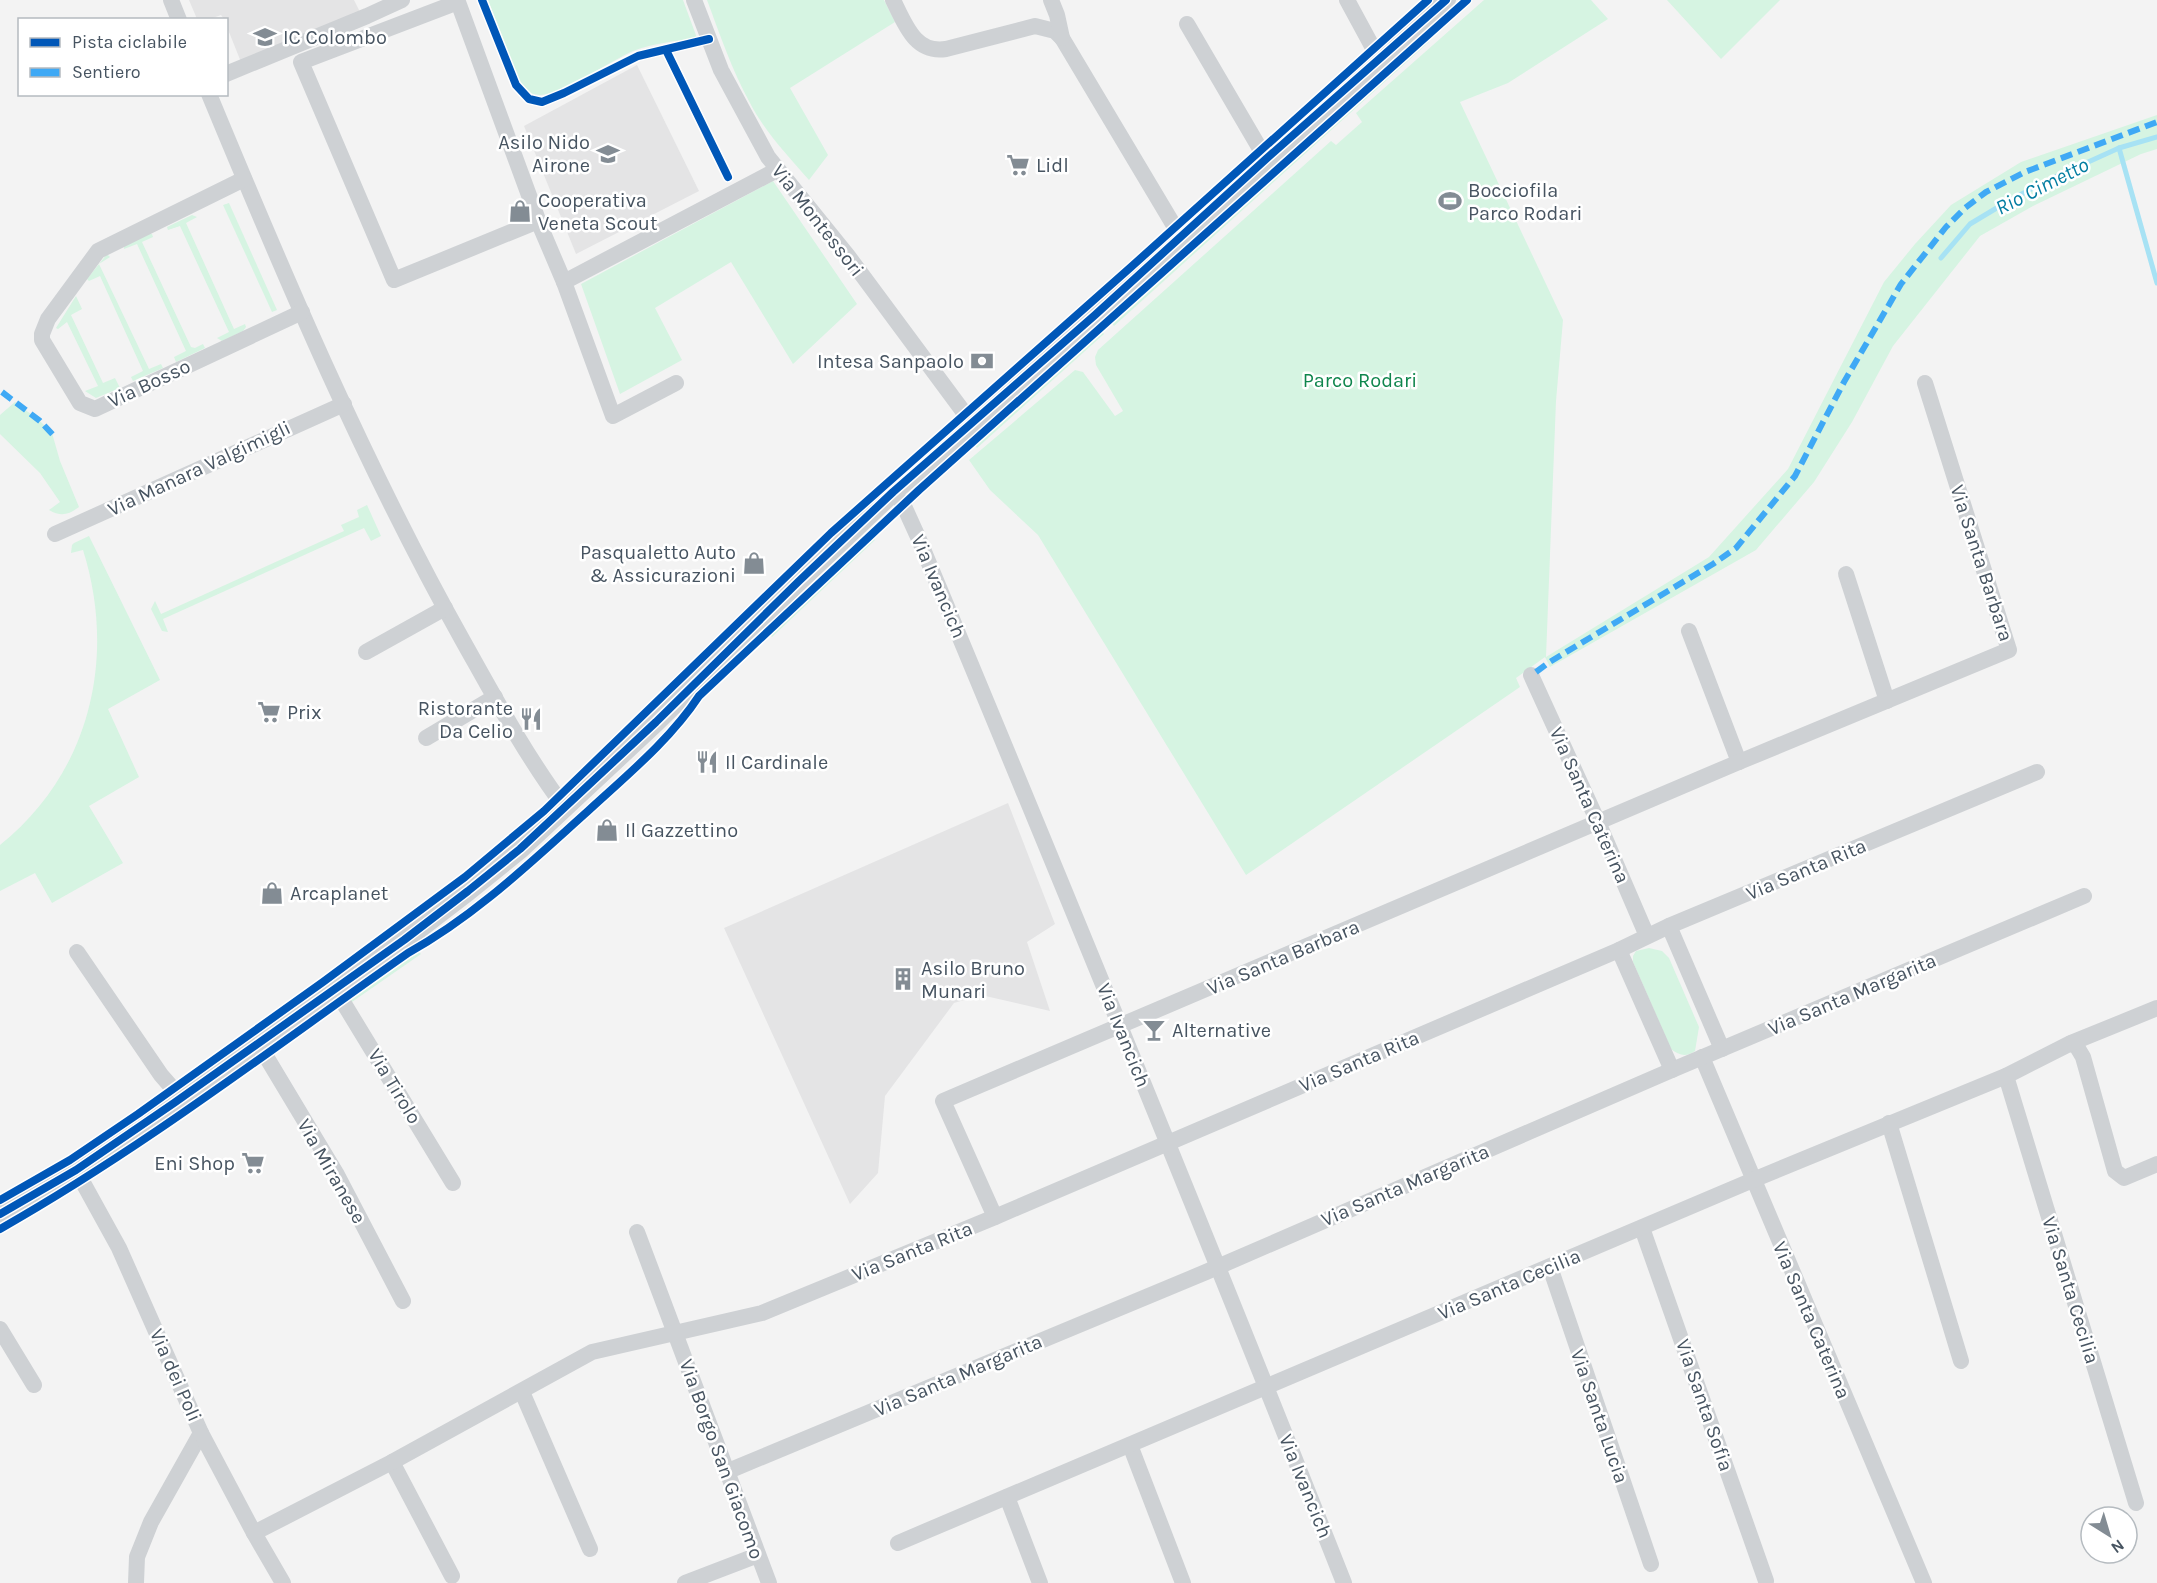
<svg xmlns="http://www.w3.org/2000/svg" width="2157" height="1583" font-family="Karla,sans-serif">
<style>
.education{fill:#e4e4e5}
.green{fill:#d6f4e2}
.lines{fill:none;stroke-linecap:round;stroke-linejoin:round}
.stream{stroke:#a7e2f4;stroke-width:5}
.minor{stroke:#ced1d4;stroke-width:16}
.tertiary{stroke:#ced1d4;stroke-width:20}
.quiet{stroke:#3fa9f5;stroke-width:6;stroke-dasharray:12 6;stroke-linecap:butt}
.cycleway-casing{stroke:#fff;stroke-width:11}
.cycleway{stroke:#0057b8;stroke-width:8}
.labels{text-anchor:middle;stroke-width:5;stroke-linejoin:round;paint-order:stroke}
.poi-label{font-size:20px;fill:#475461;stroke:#fff;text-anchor:start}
.street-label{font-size:20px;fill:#475461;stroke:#fff}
.park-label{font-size:20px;fill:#0f864d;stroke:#fff}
.water-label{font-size:21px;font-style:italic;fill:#037da2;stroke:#fff}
</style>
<rect width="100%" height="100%" fill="#f3f3f3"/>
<!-- education -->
<g class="education">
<polygon points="189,0 354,0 360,12 241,62 227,27 226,20 224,19 221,15 210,19 197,19"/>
<polygon points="637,65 699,191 576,254 524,126"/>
<polygon points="1008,803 1055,924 1027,942 1050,1011 981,995 954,1003 885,1096 878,1173 850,1204 724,928"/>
</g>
<!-- green -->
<g class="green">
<path d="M488,0H683L697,38C676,41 654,43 633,51C612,60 560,95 541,95C532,95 526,91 521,85Z"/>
<path d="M707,0H884L895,22L790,88L828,155L809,180C788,156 765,132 750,103C732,70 720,35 707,0Z"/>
<polygon points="1484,0 1591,0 1608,19 1508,83 1460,102 1563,320 1556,401 1546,657 1709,557 1788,469 1884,282 1915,244 1951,205 2021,162 2157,115 2157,149 2141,154 2033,206 1980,236 1893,346 1852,422 1814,482 1756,550 1550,667 1545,657 1516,678 1520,687 1246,875 1038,535 990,490 969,460 1075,370 1083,372 1115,416 1123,411 1096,365 1095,357 1098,350 1331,141 1336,145 1362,122 1356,113"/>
<polygon points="1667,0 1780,0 1721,59"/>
<polygon points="1427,39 1429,42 1114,326 1111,322"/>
<polygon points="773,181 857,304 793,364 731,262 655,308 682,360 620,394 581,284"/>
<polygon points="229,203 277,310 272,312 223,205"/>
<polygon points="192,215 197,217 186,223 234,329 245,324 246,327 243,331 222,341 217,338 229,332 180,226 168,230 167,227"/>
<polygon points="149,234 152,234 153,237 142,242 191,347 195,348 203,344 205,348 176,362 174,357 186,351 137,244 124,249 124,246"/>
<polygon points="107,254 110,257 99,264 149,369 161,364 163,368 133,381 131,377 143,371 100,276 89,281 87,279"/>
<polygon points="76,296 82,309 71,315 103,383 115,378 120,388 96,398 85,391 98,386 67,322 58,329 56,328"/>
<polygon points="1101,330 1104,334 977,448 974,444"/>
<path d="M15,402L40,421L52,433L60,461L79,507C68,515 61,517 49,510L60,502L40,473L0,434V415Z"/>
<polygon points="367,505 381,536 371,541 364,528 163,619 168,632 162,631 151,609 155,601 161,614 344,531 341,525 359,517 357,510"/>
<path d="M89,536L160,680L108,709L139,777L89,806L123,863L52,903L35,873L0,891V845C90,773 117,658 83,550L71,553L72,545L74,543Z"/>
<polygon points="872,537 875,540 772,637 769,634"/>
<path d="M1649,948L1662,951L1669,958L1699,1027L1695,1051C1685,1058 1679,1055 1671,1049L1633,962V956L1636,951Z"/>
<polygon points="419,952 421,954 349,1004 347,1000"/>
</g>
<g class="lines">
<!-- stream -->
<g class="stream">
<polyline points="2119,148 2157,283"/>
<polyline points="1941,258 1970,224 2005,203 2044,182 2119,148 2157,137"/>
</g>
<!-- minor -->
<g class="minor">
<polyline points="171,0 179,20"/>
<polyline points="694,0 721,70 768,157 848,256 971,422"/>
<path d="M893,0C905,24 915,54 946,49L1035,26L1055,31L1062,38L1173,224L1183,235"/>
<polyline points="1051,0 1057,15 1062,38"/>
<polyline points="1347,0 1379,59"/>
<polyline points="1187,24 1266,159"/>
<polyline points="226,74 367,16 402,0"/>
<path d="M209,94C286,280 365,466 463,641C495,698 526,756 565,808"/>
<polyline points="244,179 98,251 48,319 42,334 42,340 80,403 95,409 302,312"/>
<polyline points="538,221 394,280 301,62 458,2 541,228 564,282"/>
<polyline points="676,383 613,416 564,282 777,170"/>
<path d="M893,492L903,504L918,537C1063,885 1206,1233 1344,1583"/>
<polyline points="55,534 344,404"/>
<polyline points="1846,574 1887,701"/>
<polyline points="1689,631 1739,762"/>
<polyline points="366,652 445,608"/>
<polyline points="1531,675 1598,822 1647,936"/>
<polyline points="426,738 495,697"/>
<polyline points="1669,926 1722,1049"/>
<polyline points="1619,950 1672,1070"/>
<polyline points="77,952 161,1075 181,1098"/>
<polyline points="335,989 453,1183"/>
<polyline points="258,1043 336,1173 403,1301"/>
<polyline points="2071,1043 2077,1047 2083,1057 2115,1171 2124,1178 2157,1164"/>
<polyline points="1702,1057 1924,1583"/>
<polyline points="2006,1076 2136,1503"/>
<polyline points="1889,1123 1961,1361"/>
<polyline points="76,1170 119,1248 201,1433 151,1522 137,1557 136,1583"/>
<polyline points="995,1217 943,1101 1739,762 2009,650 1925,383"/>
<polyline points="1642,1228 1766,1581"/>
<polyline points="637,1232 769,1583"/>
<polyline points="1550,1267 1651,1564"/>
<polyline points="0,1329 34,1385"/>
<polyline points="522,1392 590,1549"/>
<polyline points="201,1433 254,1533"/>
<polyline points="1130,1445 1183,1583"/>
<polyline points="392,1462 452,1576"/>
<polyline points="726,1472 1206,1272 1672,1070 2084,896"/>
<polyline points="1007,1497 1040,1583"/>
<polyline points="898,1543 1753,1180 2006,1076 2071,1043 2157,1008"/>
<polyline points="283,1583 254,1533 392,1462 592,1352 762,1313 995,1217 1619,950 1669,926 2037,772"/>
<polyline points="685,1583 758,1555"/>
</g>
<!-- tertiary -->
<polyline class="tertiary" points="0,1214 76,1170 174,1103 404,940 468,891 520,849 656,722 799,581 893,492 1095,315 1266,159 1446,0"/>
<!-- quiet -->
<g class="quiet">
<polyline points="2,392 40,421 55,437"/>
<polyline points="1536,672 1548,663 1713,564 1736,548 1795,476 1844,382 1901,284 1946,227 1965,208 1986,192 2025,172 2157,122"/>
</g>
<!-- cycleway casing -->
<g class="cycleway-casing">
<g id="cycleway">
<polyline points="482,0 516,85 529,99 542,102 564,93 638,56 709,39"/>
<polyline points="666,50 728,177"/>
<polyline points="0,1200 70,1160 138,1114 323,982 465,877 544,811 831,533 1131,267 1428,0"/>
<polyline points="0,1214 76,1170 174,1103 404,940 468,891 520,849 656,722 799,581 893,492 1095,315 1266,159 1446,0"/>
<path d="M0,1229C143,1148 274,1047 408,953C475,916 531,862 588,811C626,776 670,740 699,696L919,490L1467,0"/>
</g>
</g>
<!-- cycleway -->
<use href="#cycleway" class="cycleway"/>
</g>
<!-- icons -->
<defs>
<g id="school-bare" transform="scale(1.8)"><path d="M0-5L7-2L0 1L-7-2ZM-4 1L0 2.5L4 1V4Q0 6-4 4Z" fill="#838c94" stroke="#fff" stroke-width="2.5" paint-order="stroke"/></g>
<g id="supermarket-bare" transform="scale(1.8)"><path d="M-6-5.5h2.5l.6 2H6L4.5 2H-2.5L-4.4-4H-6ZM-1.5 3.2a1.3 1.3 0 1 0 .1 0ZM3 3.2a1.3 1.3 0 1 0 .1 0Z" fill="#838c94" stroke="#fff" stroke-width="2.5" paint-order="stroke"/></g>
<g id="stadium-bare" transform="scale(1.8)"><path d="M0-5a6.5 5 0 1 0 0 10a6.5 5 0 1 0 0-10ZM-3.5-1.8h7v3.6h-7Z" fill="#838c94" stroke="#fff" stroke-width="2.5" paint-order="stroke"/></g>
<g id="shop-bare" transform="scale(1.8)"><path d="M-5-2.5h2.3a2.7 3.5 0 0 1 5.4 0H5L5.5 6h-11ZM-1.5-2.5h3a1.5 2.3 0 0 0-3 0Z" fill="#838c94" stroke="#fff" stroke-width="2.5" paint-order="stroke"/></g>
<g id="bank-bare" transform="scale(1.8)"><path d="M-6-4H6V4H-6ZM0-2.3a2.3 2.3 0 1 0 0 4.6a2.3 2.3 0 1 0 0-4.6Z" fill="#838c94" stroke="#fff" stroke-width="2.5" paint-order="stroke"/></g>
<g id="restaurant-bare" transform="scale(1.8)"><path d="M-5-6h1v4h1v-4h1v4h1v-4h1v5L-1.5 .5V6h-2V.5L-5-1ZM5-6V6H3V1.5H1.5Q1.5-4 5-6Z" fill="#838c94" stroke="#fff" stroke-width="2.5" paint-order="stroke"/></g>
<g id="building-bare" transform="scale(1.8)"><path d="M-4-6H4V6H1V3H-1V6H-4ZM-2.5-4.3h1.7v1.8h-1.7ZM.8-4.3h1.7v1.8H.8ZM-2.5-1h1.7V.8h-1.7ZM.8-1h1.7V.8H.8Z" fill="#838c94" stroke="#fff" stroke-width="2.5" paint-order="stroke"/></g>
<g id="bar-bare" transform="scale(1.8)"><path d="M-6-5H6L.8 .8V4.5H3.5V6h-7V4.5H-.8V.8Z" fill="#838c94" stroke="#fff" stroke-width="2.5" paint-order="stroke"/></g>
</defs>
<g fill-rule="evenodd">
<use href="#school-bare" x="265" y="37"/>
<use href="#school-bare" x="608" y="154"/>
<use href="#supermarket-bare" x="1018" y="165"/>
<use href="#stadium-bare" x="1450" y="201"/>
<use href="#shop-bare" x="520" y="211"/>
<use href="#bank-bare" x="982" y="361"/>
<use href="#shop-bare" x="754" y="563"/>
<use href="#supermarket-bare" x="269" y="712"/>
<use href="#restaurant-bare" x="531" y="719"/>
<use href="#restaurant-bare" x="707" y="762"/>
<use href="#shop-bare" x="607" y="830"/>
<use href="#shop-bare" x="272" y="893"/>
<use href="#building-bare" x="903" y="979"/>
<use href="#bar-bare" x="1154" y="1030"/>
<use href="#supermarket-bare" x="253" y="1163"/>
</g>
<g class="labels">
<!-- poi labels -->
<g class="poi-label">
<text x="283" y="44">IC Colombo</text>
<text x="590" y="149" text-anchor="end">Asilo Nido<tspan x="590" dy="23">Airone</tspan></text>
<text x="1036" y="172">Lidl</text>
<text x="1468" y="197">Bocciofila<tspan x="1468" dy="23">Parco Rodari</tspan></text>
<text x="538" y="207">Cooperativa<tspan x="538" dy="23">Veneta Scout</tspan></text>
<text x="964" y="368" text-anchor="end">Intesa Sanpaolo</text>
<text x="736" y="559" text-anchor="end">Pasqualetto Auto<tspan x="736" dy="23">&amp; Assicurazioni</tspan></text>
<text x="513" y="715" text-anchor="end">Ristorante<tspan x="513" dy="23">Da Celio</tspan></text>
<text x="287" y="719">Prix</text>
<text x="725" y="769">Il Cardinale</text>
<text x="625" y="837">Il Gazzettino</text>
<text x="290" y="900">Arcaplanet</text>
<text x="921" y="975">Asilo Bruno<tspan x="921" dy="23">Munari</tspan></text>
<text x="1172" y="1037">Alternative</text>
<text x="235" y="1170" text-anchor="end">Eni Shop</text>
</g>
<!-- street labels -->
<g class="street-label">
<text transform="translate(818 220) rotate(52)" y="7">Via Montessori</text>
<text transform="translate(149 383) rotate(-25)" y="7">Via Bosso</text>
<text transform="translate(199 468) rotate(-25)" y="7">Via Manara Valgimigli</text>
<text transform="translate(1982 563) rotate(72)" y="7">Via Santa Barbara</text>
<text transform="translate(939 586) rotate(67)" y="7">Via Ivancich</text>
<text transform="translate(1590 805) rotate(66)" y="7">Via Santa Caterina</text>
<text transform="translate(1806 869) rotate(-23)" y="7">Via Santa Rita</text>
<text transform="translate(1283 957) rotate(-23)" y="7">Via Santa Barbara</text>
<text transform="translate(1852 994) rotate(-23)" y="7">Via Santa Margarita</text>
<text transform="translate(1124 1035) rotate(68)" y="7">Via Ivancich</text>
<text transform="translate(1359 1061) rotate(-23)" y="7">Via Santa Rita</text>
<text transform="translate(395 1086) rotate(59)" y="7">Via Tirolo</text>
<text transform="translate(332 1171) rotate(60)" y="7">Via Miranese</text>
<text transform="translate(1405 1185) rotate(-23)" y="7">Via Santa Margarita</text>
<text transform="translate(912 1251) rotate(-22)" y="7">Via Santa Rita</text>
<text transform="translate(1509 1284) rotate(-23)" y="7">Via Santa Cecilia</text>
<text transform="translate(2071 1290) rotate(73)" y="7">Via Santa Cecilia</text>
<text transform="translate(1812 1320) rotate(67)" y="7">Via Santa Caterina</text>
<text transform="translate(176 1375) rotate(66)" y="7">Via dei Poli</text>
<text transform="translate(958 1375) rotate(-23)" y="7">Via Santa Margarita</text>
<text transform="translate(1705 1405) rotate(71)" y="7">Via Santa Sofia</text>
<text transform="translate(1600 1416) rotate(71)" y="7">Via Santa Lucia</text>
<text transform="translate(722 1459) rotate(70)" y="7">Via Borgo San Giacomo</text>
<text transform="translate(1306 1486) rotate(68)" y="7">Via Ivancich</text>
</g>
<!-- park labels -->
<g class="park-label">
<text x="1360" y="387">Parco Rodari</text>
</g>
<!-- water labels -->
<g class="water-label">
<text transform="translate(2042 186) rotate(-27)" y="7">Rio Cimetto</text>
</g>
</g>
<!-- legend -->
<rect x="18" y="18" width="210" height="78" fill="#ffffff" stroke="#b5bbc0" stroke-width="1.5"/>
<rect x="30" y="38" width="30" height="9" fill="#0057b8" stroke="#b5bbc0" stroke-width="1.5"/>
<text x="72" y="48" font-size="18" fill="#475461">Pista ciclabile</text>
<rect x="30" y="68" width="30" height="9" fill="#3fa9f5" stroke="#b5bbc0" stroke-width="1.5"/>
<text x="72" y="78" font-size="18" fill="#475461">Sentiero</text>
<!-- north arrow -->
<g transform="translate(2109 1535) rotate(143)"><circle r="28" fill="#ffffff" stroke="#b5bbc0" stroke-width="1.5"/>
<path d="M0-4.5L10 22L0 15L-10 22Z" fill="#838c94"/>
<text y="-9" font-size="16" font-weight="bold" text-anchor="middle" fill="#475461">N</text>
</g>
</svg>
